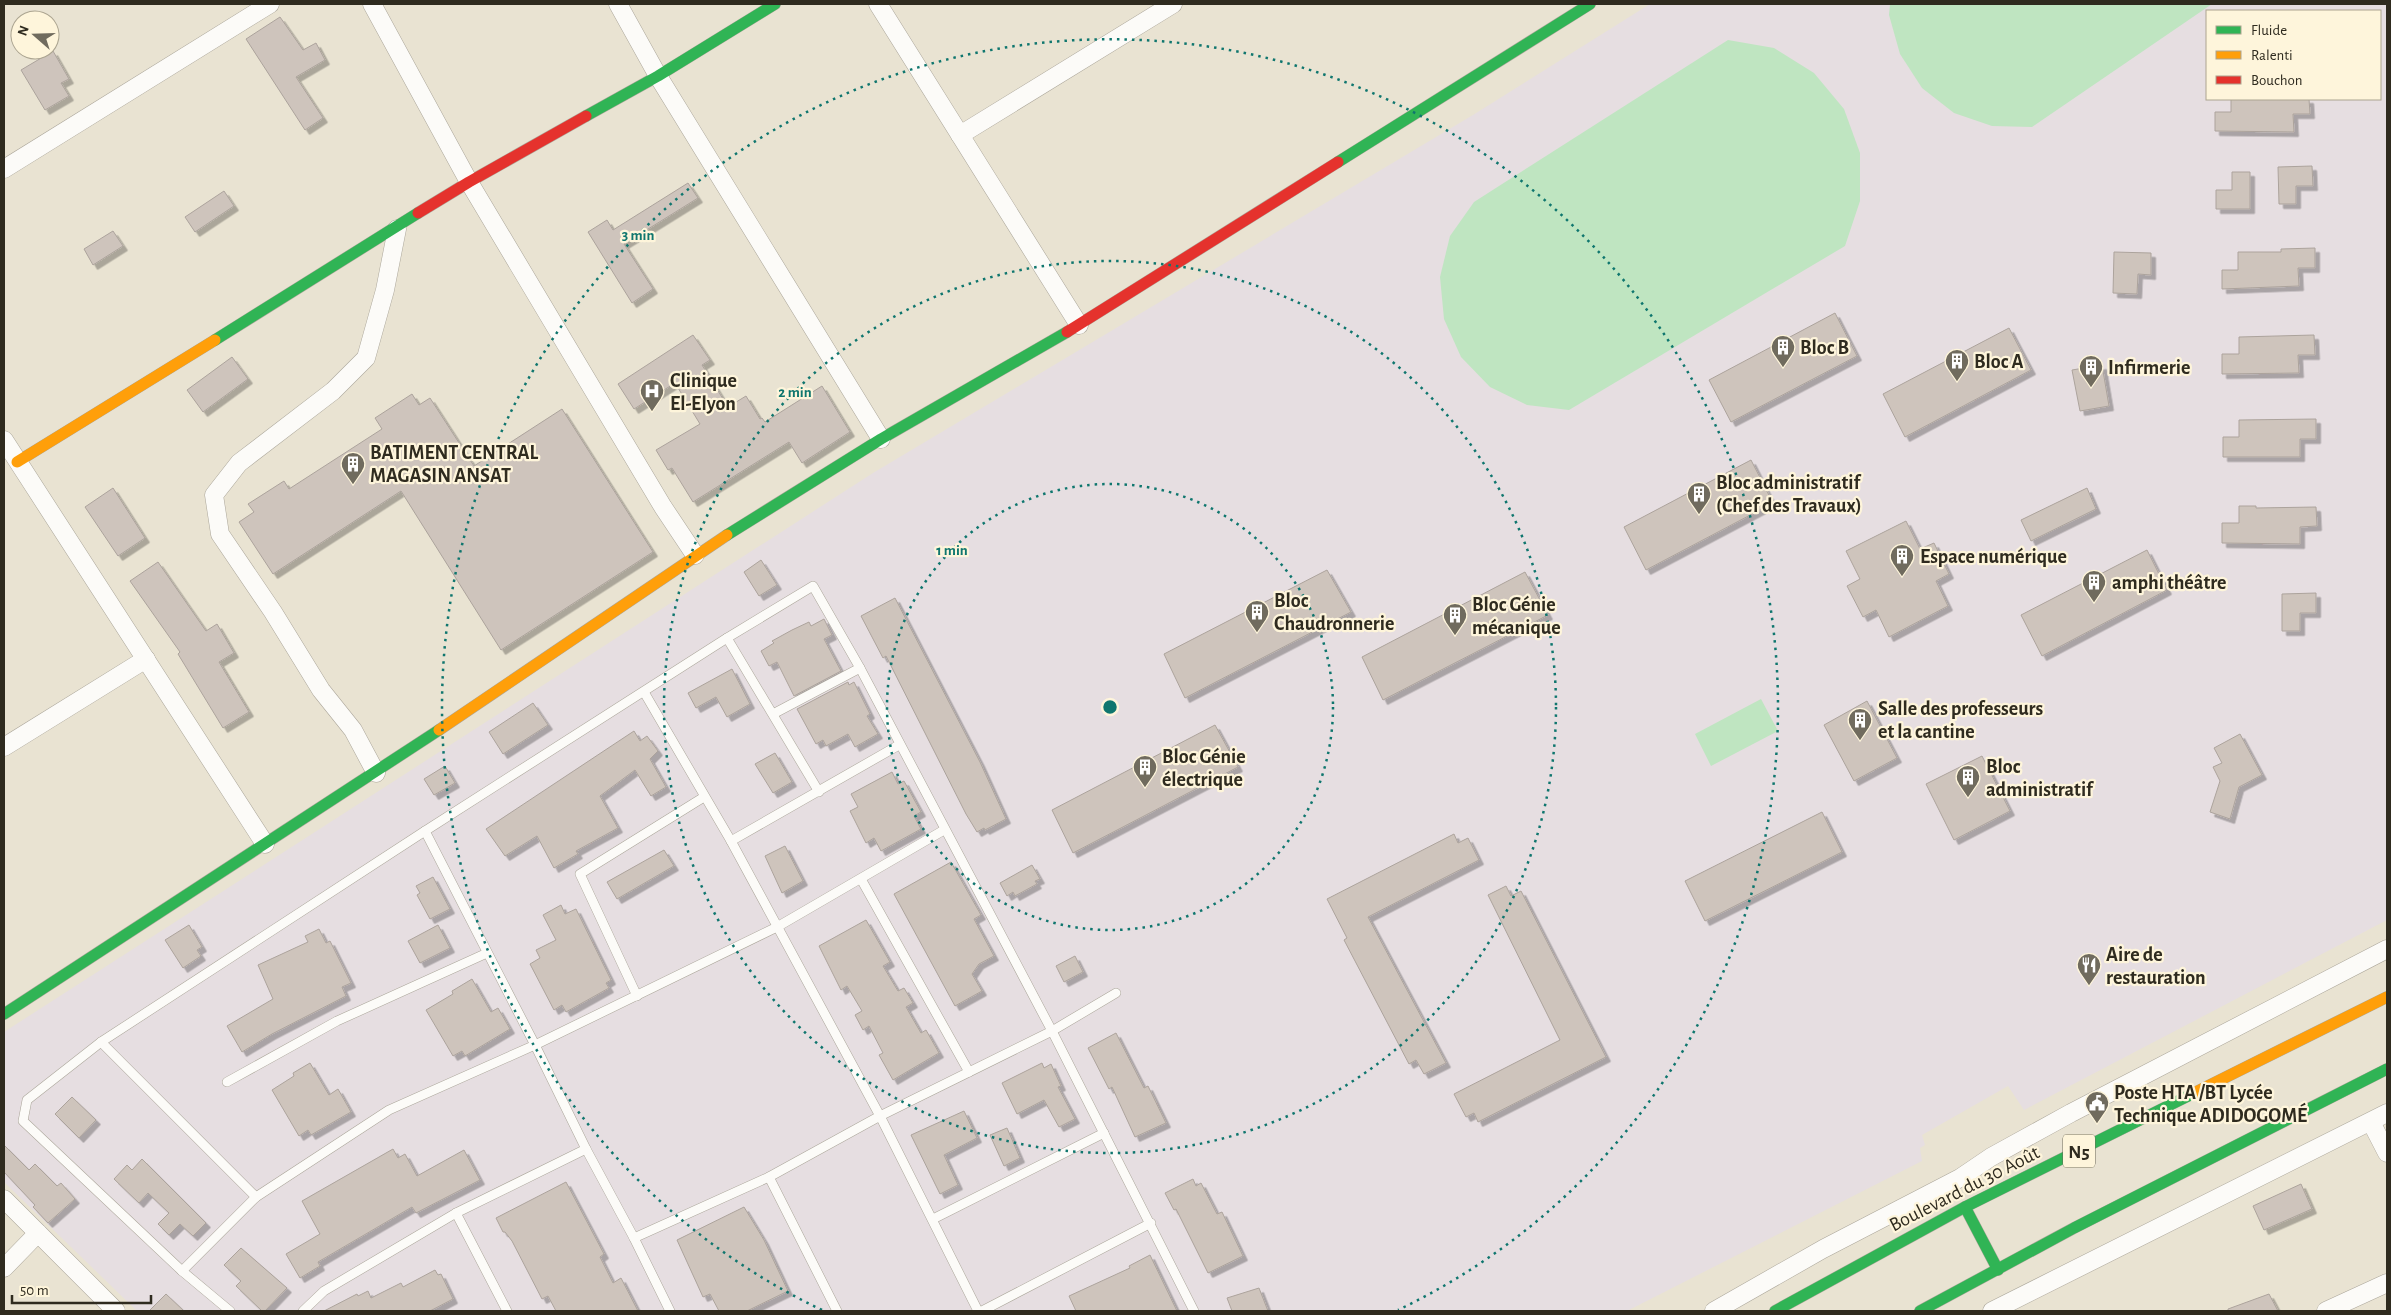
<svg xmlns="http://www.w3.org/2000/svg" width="2391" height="1315" font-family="'Alegreya Sans',sans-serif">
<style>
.education{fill:#e6dee1;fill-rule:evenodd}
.green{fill:#bfe5c1}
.building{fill:#cec4bc;stroke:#aca39c;filter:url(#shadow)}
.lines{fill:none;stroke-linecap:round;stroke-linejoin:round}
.lane-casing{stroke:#aba69a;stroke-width:10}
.street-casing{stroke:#aba69a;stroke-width:19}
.fast-casing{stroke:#aba69a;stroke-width:12}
.slow-casing{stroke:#aba69a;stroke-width:12}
.jam-casing{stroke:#aba69a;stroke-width:12}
.lane{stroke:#fcfbf8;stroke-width:9}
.street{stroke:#fcfbf8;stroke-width:18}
.fast{stroke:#30b455;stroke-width:11}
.slow{stroke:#ff9f0a;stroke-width:11}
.jam{stroke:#e5322d;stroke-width:11}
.ring{fill:none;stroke:#0f766e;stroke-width:2.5;stroke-dasharray:2.5 5}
.labels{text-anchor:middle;stroke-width:4.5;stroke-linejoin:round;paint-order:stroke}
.shield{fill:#fef5db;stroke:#6d6857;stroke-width:1}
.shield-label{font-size:19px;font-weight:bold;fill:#2f2b1f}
.poi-label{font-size:20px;font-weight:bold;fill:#2f2b1f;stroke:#fef5db;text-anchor:start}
.street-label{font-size:20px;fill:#2f2b1f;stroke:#fef5db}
.centre{fill:#0f766e;stroke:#fef5db;stroke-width:2.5}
.ring-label{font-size:15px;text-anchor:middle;font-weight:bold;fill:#0f766e;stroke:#fef5db;stroke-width:4.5;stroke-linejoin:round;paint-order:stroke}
</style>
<defs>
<filter id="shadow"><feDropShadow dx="4.5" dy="4.5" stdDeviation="0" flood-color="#0004"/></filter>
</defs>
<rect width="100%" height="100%" fill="#e9e3d2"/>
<!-- education -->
<path class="education" d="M1650,4H2387V920L2024,1110L2008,1086L1922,1135L1925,1145L1920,1148L1922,1161L1627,1311H137L4,1182V1032L873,473L1473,115ZM2207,11H2380V99H2207Z"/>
<!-- green -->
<g class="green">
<polygon points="1890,4 2212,4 2032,127 1992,126 1954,113 1922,88 1900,54 1889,15"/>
<polygon points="1728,40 1774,48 1814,73 1844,109 1860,153 1860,201 1845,246 1569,410 1527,405 1490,387 1461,357 1444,319 1440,277 1450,236 1474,202"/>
<polygon points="1761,699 1778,731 1711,766 1695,734"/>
</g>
<!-- building -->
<g class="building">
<polygon points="280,17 303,50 316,43 325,60 296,77 323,118 305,130 246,39"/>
<polygon points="53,51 69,79 61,83 69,96 45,110 21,70"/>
<polygon points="2231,99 2309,99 2310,114 2293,114 2294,132 2215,131 2215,112 2231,112"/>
<polygon points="2312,166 2313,186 2296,186 2296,204 2279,204 2278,167"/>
<polygon points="2232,172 2250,172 2250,209 2216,209 2216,190 2232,190"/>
<polygon points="688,183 698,198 624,244 653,289 632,303 588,232 607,220 613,230"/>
<polygon points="224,191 234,206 195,232 185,217"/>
<polygon points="113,231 123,246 93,265 84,249"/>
<polygon points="2315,248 2315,268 2298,268 2299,286 2222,289 2222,270 2238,270 2238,252 2281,252 2281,249"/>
<polygon points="2114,252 2151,253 2151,275 2138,274 2137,294 2113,293"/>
<polygon points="1835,313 1857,356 1731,422 1709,380"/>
<polygon points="2009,328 2031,370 1905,437 1883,394"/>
<polygon points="693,335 710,360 702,365 728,407 746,396 760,419 762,418 765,422 822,386 850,432 802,463 789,442 693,502 672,468 668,470 656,450 700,424 675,383 634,409 618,384"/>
<polygon points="2314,335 2315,355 2298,355 2299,373 2222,374 2222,354 2239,354 2239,337"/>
<polygon points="232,357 248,379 203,412 187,390"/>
<polygon points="2102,365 2109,406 2080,411 2072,370"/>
<polygon points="412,394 419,405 430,398 474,466 562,409 653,552 501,650 401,491 273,574 239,522 254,512 248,504 284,481 289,489 382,429 375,418"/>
<polygon points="2316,419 2316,439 2300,439 2300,457 2223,457 2223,437 2239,437 2239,420"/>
<polygon points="1751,460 1773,503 1646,570 1624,527"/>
<polygon points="113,488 145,538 118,556 85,507"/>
<polygon points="2087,488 2096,509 2031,541 2021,520"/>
<polygon points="2239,506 2256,506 2256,508 2316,507 2317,526 2300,527 2300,544 2222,543 2222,523 2239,523"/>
<polygon points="1906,521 1920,549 1934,543 1949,574 1936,581 1948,606 1889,637 1876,610 1863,617 1847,586 1860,579 1846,551"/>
<polygon points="2147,550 2167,590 2042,656 2021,615"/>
<polygon points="761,560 777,585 759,596 744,572"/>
<polygon points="158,562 206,631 217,624 234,653 219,662 249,712 223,728 178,654 180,652 130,581"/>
<polygon points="1327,570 1351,612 1185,698 1164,654"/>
<polygon points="1525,572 1548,615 1383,700 1362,657"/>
<polygon points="2316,593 2316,613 2300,613 2300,631 2282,631 2282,594"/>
<polygon points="895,598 980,762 1006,819 985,830 984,828 977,832 966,814 886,656 883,658 861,616"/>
<polygon points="824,619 832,635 824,639 841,671 794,696 777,662 769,666 761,651 774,643 772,641 792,630 809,622 811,626"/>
<polygon points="732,669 750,704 727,717 716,697 696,708 688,693"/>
<polygon points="848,682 849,685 854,682 870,714 867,716 878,734 855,747 848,734 826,746 823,740 816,744 797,709"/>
<polygon points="1867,701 1897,758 1854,781 1824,725"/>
<polygon points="533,703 548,725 503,754 489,732"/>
<polygon points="1215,725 1238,767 1073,853 1052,810"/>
<polygon points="634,731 640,741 647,736 658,751 650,759 666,787 651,796 635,770 600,796 618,828 576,851 578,854 554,868 537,836 505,856 486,829"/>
<polygon points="2240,734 2262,775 2239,787 2230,819 2210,812 2220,781 2213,767 2222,763 2214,748"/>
<polygon points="775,753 792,782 773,793 755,764"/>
<polygon points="1982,756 2010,811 1954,840 1926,784"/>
<polygon points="445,766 455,783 434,795 424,779"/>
<polygon points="892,772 898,784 904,781 921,812 914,816 921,829 881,851 874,838 866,843 850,811 858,807 851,794"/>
<polygon points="1822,812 1842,852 1705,921 1685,881"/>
<polygon points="1454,834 1458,843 1468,838 1479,860 1368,917 1446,1063 1424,1074 1416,1060 1409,1064 1344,940 1347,938 1327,899"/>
<polygon points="785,846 803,881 782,893 765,856"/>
<polygon points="664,850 674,866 617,899 607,882"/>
<polygon points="951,862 981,915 974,919 994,956 979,964 972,974 982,991 955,1006 894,894"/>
<polygon points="1032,865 1040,879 1035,881 1037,884 1015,896 1013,892 1007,896 1000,883"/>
<polygon points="433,877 450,909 430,919 417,895 420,893 416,886"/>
<polygon points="1506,886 1511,896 1521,891 1606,1057 1478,1122 1474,1113 1466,1117 1454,1094 1560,1040 1488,895"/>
<polygon points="561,905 565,914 576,909 611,980 606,983 609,988 566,1012 562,1005 554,1010 530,964 540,958 536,950 556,940 543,915"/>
<polygon points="866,920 890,962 883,966 898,991 904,988 913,1003 906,1007 921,1033 926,1030 939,1053 893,1080 879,1055 883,1053 869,1026 863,1030 855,1015 862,1011 847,986 841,990 819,946"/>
<polygon points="189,925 202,947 197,950 201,956 183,968 165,940"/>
<polygon points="438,925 450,948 420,963 408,941"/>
<polygon points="319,929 326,943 330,941 351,983 342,987 346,996 272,1034 242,1052 227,1026 273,999 258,965 308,942 305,936"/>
<polygon points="1075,956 1083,972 1064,982 1056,966"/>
<polygon points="472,979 491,1012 498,1008 510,1029 465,1056 462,1051 453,1056 426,1010 453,994 452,991"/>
<polygon points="1116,1033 1144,1088 1148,1086 1166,1123 1135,1137 1112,1087 1109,1089 1088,1048"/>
<polygon points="310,1063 329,1095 338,1089 351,1112 311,1135 308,1130 299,1136 272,1090 294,1076 293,1073"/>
<polygon points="1042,1063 1044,1068 1051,1064 1061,1086 1058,1087 1075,1119 1059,1127 1044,1100 1017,1114 1002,1083"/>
<polygon points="72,1097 96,1120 79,1138 55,1114"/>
<polygon points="964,1111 977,1138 944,1155 958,1185 940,1194 911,1135"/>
<polygon points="1007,1128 1020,1158 1004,1166 990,1135"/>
<polygon points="4,1145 29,1170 35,1164 57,1186 61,1183 75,1199 48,1223 33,1207 35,1205 4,1172"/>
<polygon points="393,1149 398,1158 405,1154 417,1176 464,1150 480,1180 416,1213 412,1207 318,1262 320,1266 300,1278 286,1254 320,1234 302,1201"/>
<polygon points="142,1159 206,1223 193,1236 180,1224 169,1235 158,1224 169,1213 148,1193 139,1203 114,1179 127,1165 132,1170"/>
<polygon points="1193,1179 1196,1186 1201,1183 1217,1214 1222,1212 1243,1256 1208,1273 1176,1209 1174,1210 1165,1193"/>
<polygon points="566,1182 604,1254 600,1257 613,1283 621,1278 638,1311 556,1311 548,1296 542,1299 512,1241 505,1232 503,1232 496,1218"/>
<polygon points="2301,1184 2312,1209 2264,1230 2253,1206"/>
<polygon points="744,1207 764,1240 788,1291 747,1311 719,1311 710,1294 703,1297 677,1240"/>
<polygon points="241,1248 287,1288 265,1311 262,1311 236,1286 241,1281 224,1265"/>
<polygon points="1150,1255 1177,1311 1076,1311 1069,1296 1130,1268 1129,1266"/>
<polygon points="435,1270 438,1275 441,1274 453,1299 430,1311 324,1311 357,1294 358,1296 368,1291 371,1298 401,1283 403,1287"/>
<polygon points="1259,1288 1268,1311 1232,1311 1227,1298"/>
<polygon points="166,1294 184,1311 149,1311"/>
<polygon points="2269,1294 2278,1311 2228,1311 2228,1309"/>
</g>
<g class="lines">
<!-- lane casing -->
<g class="lane-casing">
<g id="lane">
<polyline points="727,638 819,792"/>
<polyline points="644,692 731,841 880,1116 978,1311"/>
<polyline points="773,714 860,668"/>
<polyline points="731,841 899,745"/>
<polyline points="861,879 969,1072"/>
<polyline points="637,996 580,874 704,797"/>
<polyline points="101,1042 256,1197"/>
<polyline points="227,1082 337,1021 487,953"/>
<polyline points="769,1177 837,1311"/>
<polyline points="456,1213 507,1311"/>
<polyline points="933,1219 1104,1133"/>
<polyline points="634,1238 769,1177 880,1116 1052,1031 1116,993"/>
<polyline points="182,1271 256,1197 389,1110 535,1045 777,927 944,830"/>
<polyline points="230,1311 182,1271 23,1121 27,1100 101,1042 425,831"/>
<polyline points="303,1311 324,1291 456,1213 586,1149"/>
<polyline points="670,1311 634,1238 586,1149 535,1045 425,831 727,638 813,586 860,668 1052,1031 1194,1311"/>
<polyline points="982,1311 1151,1223"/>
</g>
</g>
<!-- street casing -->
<g class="street-casing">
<g id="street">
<polyline points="372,4 469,182 663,507 695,555"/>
<polyline points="618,4 658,76 881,439"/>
<polyline points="878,4 1079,325"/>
<polyline points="960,135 1173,4"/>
<polyline points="4,169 270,4"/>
<polyline points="4,440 265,844"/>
<polyline points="4,747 146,659"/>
<polyline points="376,773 353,730 321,690 273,612 220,534 214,495 239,463 333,391 366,358 385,290 397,229"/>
<polyline points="2371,1122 2387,1153"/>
<polyline points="4,1199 116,1311"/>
<polyline points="4,1268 38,1233"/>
<polyline points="1714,1311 1823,1249 1960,1178 1991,1157 2071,1113 2387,949"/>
<polyline points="1992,1311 2387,1113"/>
<polyline points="2326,1311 2387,1283"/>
</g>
</g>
<!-- fast casing -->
<g class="fast-casing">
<g id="fast">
<polyline points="586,116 658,76 775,4"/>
<polyline points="1338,162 1590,4"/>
<polyline points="215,340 418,213"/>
<polyline points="727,535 881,439 1067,332"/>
<polyline points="4,1014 439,730"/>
<polyline points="1965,1207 1998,1270"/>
<polyline points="1775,1311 1965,1207 2194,1093"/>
<polyline points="1920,1311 2074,1228 2387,1069"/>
</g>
</g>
<!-- slow casing -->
<g class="slow-casing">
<g id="slow">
<polyline points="17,462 215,340"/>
<polyline points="439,730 727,535"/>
<polyline points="2194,1093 2387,997"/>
</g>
</g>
<!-- jam casing -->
<g class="jam-casing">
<g id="jam">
<polyline points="418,213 469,182 586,116"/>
<polyline points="1067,332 1338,162"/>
</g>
</g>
<!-- lane -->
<use href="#lane" class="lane"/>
<!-- street -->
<use href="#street" class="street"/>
<!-- fast -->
<use href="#fast" class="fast"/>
<!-- slow -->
<use href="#slow" class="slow"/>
<!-- jam -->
<use href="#jam" class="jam"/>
</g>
<!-- distance rings -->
<g class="ring">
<circle cx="1110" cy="707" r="223"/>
<circle cx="1110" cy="707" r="446"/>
<path d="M822 1310A668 668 0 1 1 1398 1310"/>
</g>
<!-- icons -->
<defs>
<g id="building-pin" transform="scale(1.25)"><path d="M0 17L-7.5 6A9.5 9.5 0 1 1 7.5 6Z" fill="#706b5e" stroke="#fef5db"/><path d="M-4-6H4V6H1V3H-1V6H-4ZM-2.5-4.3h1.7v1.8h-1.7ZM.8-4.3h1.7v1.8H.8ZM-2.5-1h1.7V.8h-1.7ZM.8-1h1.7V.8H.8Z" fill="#fff"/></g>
<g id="hospital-pin" transform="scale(1.25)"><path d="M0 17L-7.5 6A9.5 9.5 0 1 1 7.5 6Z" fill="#706b5e" stroke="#fef5db"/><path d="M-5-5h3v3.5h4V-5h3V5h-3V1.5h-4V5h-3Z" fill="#fff"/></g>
<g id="restaurant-pin" transform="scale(1.25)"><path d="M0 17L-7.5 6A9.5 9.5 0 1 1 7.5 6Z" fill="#706b5e" stroke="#fef5db"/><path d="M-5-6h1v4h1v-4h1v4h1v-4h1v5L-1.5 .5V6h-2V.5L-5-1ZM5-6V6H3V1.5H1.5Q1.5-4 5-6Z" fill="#fff"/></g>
<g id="civic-pin" transform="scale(1.25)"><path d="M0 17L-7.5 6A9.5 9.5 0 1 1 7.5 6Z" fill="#706b5e" stroke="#fef5db"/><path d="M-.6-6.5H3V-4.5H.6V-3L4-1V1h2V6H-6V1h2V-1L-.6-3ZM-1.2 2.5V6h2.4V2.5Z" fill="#fff"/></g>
</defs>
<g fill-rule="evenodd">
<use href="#building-pin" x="1783" y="347"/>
<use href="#building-pin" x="1957" y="361"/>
<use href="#building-pin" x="2091" y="367"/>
<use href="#hospital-pin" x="652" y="391"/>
<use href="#building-pin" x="353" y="464"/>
<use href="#building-pin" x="1699" y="494"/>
<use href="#building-pin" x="1902" y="556"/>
<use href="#building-pin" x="2094" y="582"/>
<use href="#building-pin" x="1257" y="612"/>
<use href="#building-pin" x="1455" y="615"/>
<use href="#building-pin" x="1860" y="720"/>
<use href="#building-pin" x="1145" y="767"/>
<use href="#building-pin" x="1968" y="777"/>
<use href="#restaurant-pin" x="2089" y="965"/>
<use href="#civic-pin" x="2097" y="1103"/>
</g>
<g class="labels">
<!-- shield labels -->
<rect class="shield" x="2063" y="1134.5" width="32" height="33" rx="4"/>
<g class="shield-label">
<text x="2079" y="1158">N5</text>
</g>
<!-- poi labels -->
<g class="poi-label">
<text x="1800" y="354">Bloc B</text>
<text x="1974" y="368">Bloc A</text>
<text x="2108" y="374">Infirmerie</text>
<text x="670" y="387">Clinique<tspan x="670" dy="23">El-Elyon</tspan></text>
<text x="370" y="459">BATIMENT CENTRAL<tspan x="370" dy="23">MAGASIN ANSAT</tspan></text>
<text x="1716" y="489">Bloc administratif<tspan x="1716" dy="23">(Chef des Travaux)</tspan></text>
<text x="1920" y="563">Espace numérique</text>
<text x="2112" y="589">amphi théâtre</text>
<text x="1274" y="607">Bloc<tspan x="1274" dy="23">Chaudronnerie</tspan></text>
<text x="1472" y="611">Bloc Génie<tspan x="1472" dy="23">mécanique</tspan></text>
<text x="1878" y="715">Salle des professeurs<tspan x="1878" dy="23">et la cantine</tspan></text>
<text x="1162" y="763">Bloc Génie<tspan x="1162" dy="23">électrique</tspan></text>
<text x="1986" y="773">Bloc<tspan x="1986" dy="23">administratif</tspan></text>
<text x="2106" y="961">Aire de<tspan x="2106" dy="23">restauration</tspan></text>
<text x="2114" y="1099">Poste HTA /BT Lycée<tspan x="2114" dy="23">Technique ADIDOGOMÉ</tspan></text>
</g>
<!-- street labels -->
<g class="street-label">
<text transform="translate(1964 1188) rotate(-27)" y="7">Boulevard du 30 Août</text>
</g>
</g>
<circle cx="1110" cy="707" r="8" class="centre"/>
<g class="ring-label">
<text x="638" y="240">3 min</text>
<text x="795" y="397">2 min</text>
<text x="952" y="555">1 min</text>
</g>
<!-- border -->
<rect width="2391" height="1315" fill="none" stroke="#2f2b1f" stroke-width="10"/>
<!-- legend -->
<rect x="2206" y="10" width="175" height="90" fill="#fef5db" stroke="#aba490"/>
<rect x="2216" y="26" width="25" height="8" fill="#30b455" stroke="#aba490"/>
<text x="2251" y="35" font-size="15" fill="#2f2b1f">Fluide</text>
<rect x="2216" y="51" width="25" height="8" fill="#ff9f0a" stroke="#aba490"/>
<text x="2251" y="60" font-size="15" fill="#2f2b1f">Ralenti</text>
<rect x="2216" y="76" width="25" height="8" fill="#e5322d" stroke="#aba490"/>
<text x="2251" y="85" font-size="15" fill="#2f2b1f">Bouchon</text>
<!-- north arrow -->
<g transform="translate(35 35) rotate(290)"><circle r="24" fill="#fef5db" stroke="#aba490"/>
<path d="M0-4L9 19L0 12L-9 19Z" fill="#706b5e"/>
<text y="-8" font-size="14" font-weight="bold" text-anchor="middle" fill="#2f2b1f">N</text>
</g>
<!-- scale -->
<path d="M12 1295v8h139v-8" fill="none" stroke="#2f2b1f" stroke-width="2.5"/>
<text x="20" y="1295" font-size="15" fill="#2f2b1f" stroke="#fef5db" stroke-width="4" paint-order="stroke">50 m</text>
</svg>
